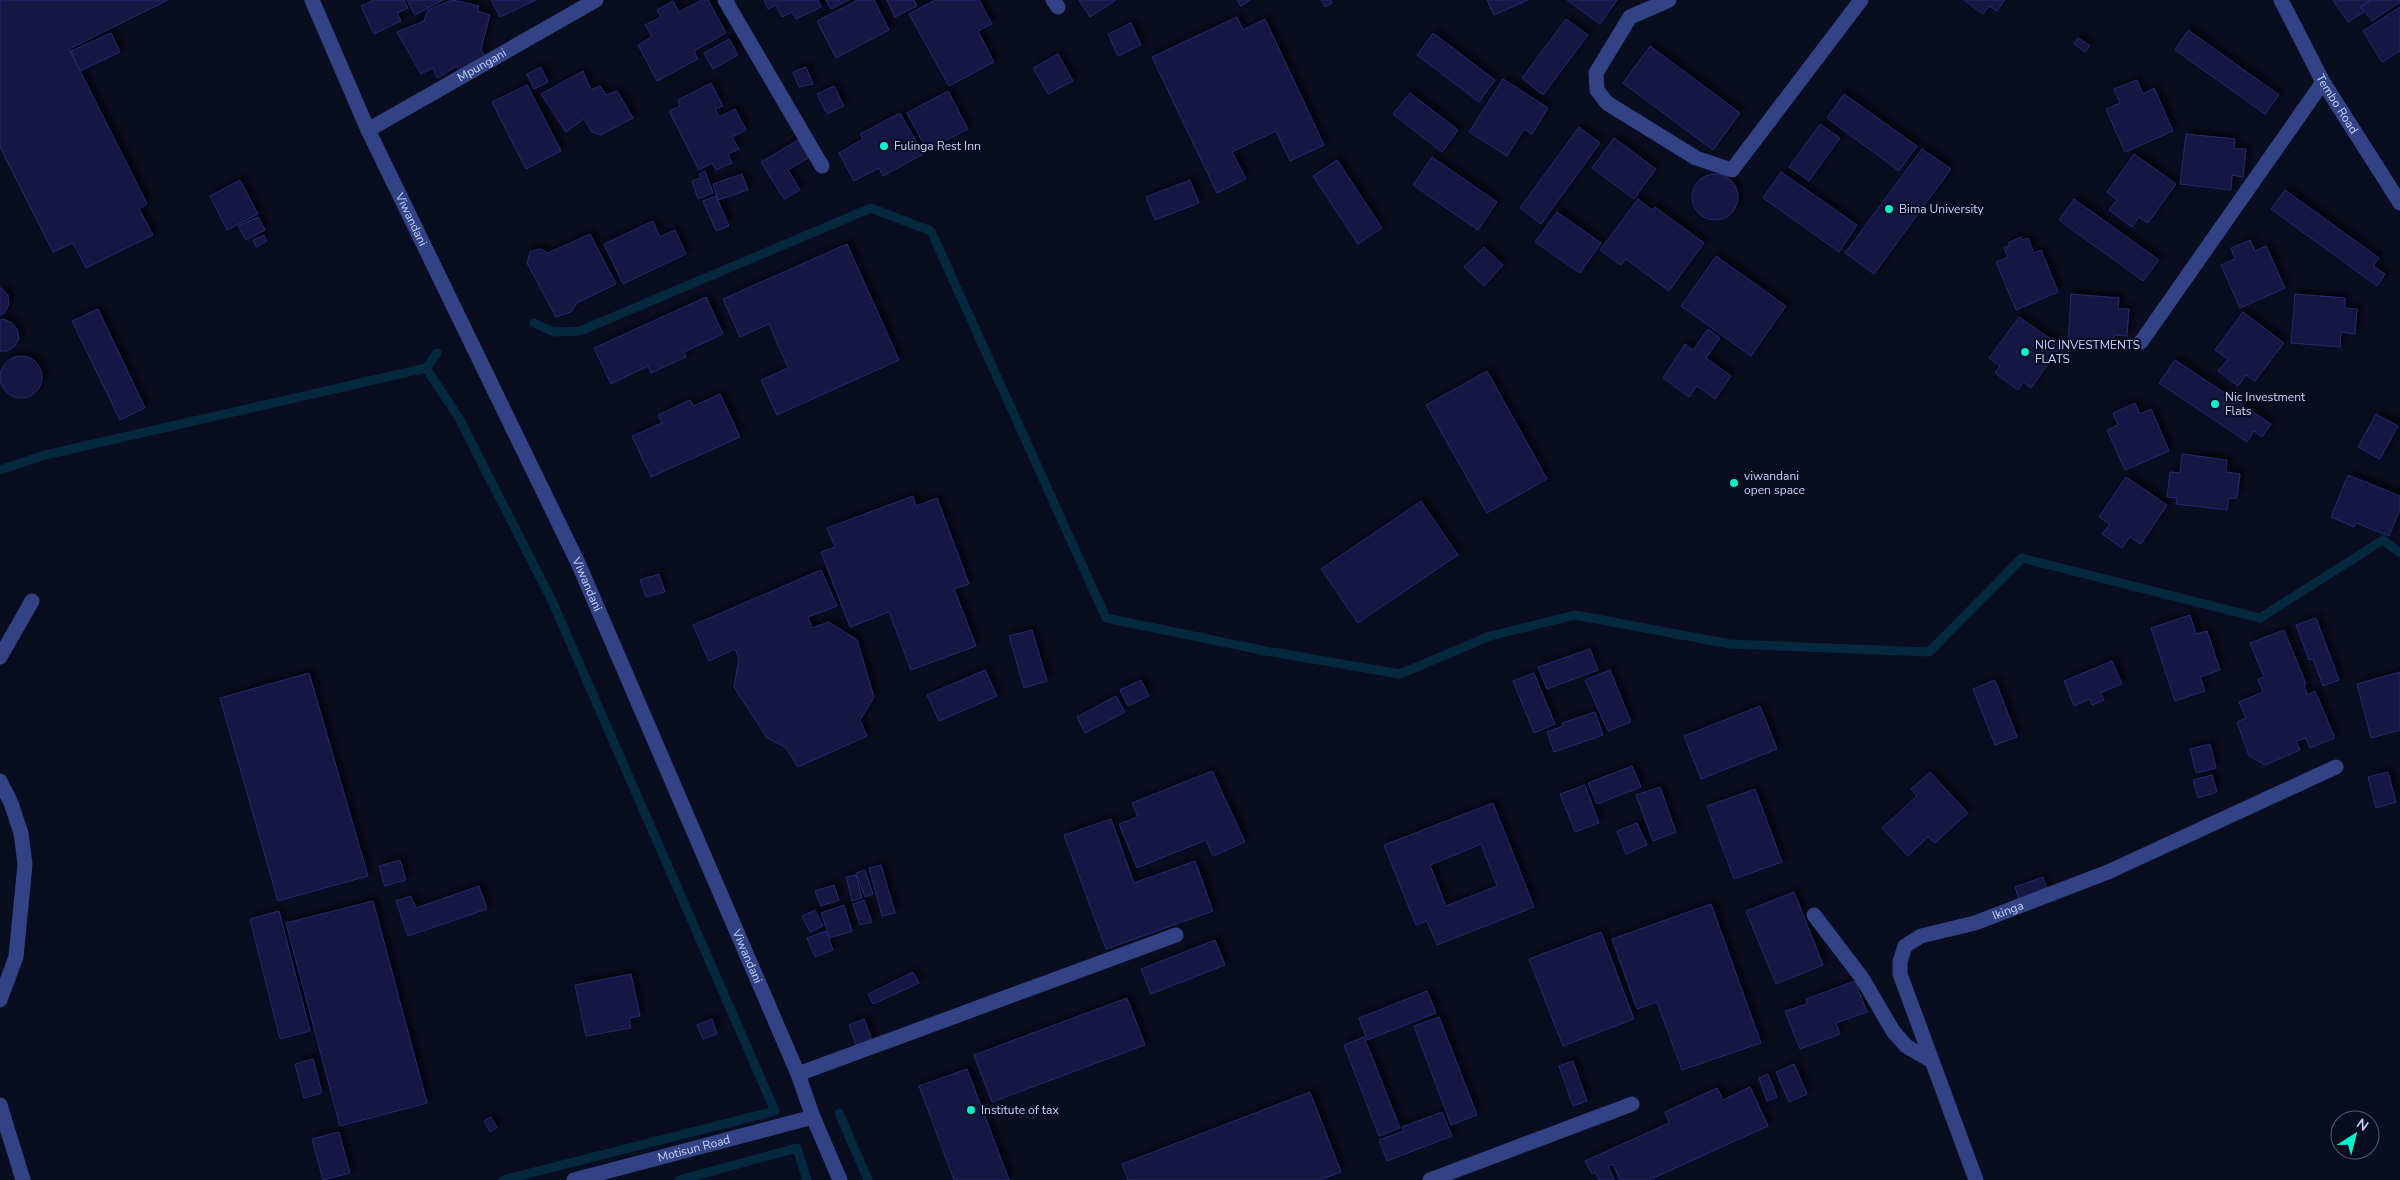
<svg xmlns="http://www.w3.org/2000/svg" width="2400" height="1180" font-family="'Nunito Sans',sans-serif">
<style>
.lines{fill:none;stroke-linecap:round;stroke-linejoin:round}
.stream{stroke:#04293f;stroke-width:9}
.building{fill:#151743;stroke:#242971;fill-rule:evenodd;filter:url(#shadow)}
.minor{stroke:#314384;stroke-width:15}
.poi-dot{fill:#00f4ce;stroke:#0a0c20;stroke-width:2}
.labels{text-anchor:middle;stroke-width:4;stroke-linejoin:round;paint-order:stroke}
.street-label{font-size:12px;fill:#c9d1ff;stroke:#0a0c20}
.poi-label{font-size:12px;fill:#c9d1ff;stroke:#0a0c20;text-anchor:start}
</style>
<defs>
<filter id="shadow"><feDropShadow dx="4.5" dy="-4.5" stdDeviation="2.5" flood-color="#0009"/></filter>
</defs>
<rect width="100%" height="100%" fill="#0a0c20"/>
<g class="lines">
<!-- stream -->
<g class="stream">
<polyline points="534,323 554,332 580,331 871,208 931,231 1106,618 1266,651 1400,674 1490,636 1575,615 1730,644 1929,652 2022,558 2260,618 2383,540 2400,553"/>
<polyline points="426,368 459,418 552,601 775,1111 503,1180"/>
<polyline points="0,470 45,455 426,368 437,353"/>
<polyline points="839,1113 868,1180"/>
<polyline points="679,1180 797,1148 807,1180"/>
</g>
</g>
<!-- building -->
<g class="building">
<polygon points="0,0 168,0 69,49 147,204 139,209 153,235 86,268 73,243 53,252 0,147"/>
<polygon points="374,0 404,0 408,8 397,13 401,21 374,34 361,6"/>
<polygon points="407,0 443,0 415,15"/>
<polygon points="452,0 479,6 477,11 490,15 481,49 485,57 461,72 457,66 437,78 433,68 421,74 397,32 424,21 428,10"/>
<polygon points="491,0 536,0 500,17"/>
<polygon points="702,0 708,0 726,33 694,51 698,59 657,81 638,45 652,37 645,25 661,17 657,10 673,1 679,12"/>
<polygon points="764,0 818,0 821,7 796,19 792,12 782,17 776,5 768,9"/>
<polygon points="826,0 849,0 831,9"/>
<polygon points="858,0 874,0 889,30 836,58 817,21"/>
<polygon points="887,0 914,0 917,6 895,17"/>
<polygon points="935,0 979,0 992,24 978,31 994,62 949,86 909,14"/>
<polygon points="1079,0 1116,0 1090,17"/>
<polygon points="1237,0 1250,0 1241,6"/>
<polygon points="1321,0 1331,0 1332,3 1325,7"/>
<polygon points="1487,0 1528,0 1494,15"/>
<polygon points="1567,0 1617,0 1600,24"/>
<polygon points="1964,0 2005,0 1997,11 1989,6 1983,14"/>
<polygon points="2333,0 2370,0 2360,7 2364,12 2348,22"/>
<polygon points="2372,0 2400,0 2400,2 2372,21 2362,7"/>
<polygon points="2400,7 2400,51 2382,62 2363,31"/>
<polygon points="1237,17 1243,30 1265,19 1324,145 1290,161 1276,131 1232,152 1246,179 1217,193 1152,57"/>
<polygon points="1566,19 1588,35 1543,95 1522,78"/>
<polygon points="1131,23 1141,45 1118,56 1108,34"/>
<polygon points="2188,30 2279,95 2265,114 2175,50"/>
<polygon points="111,33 120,52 80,71 71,51"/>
<polygon points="1433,33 1495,80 1479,102 1417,55"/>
<polygon points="2078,38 2090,46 2085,52 2074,44"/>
<polygon points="729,39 738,55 713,69 704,53"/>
<polygon points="1650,46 1740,113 1713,150 1623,83"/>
<polygon points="1058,54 1073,81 1048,94 1033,68"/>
<polygon points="541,67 548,82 534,89 527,74"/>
<polygon points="806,67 813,84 799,87 793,72"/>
<polygon points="583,71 591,90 600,86 606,95 617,91 633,118 601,135 592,132 584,119 566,132 541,94"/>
<polygon points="1503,79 1548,108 1532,134 1524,129 1507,156 1469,132"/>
<polygon points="2137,80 2143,94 2154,88 2173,131 2125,152 2106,109 2120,103 2114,89"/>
<polygon points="711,83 723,106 715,109 719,117 735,109 746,130 732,137 739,149 728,154 732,163 716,170 712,163 699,170 669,111 680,106 678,100"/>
<polygon points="527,85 561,151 526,169 492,102"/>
<polygon points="834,86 844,106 827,114 817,94"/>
<polygon points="948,91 968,129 927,150 907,113"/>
<polygon points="1410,93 1458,130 1442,152 1393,114"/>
<polygon points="1844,94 1917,146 1899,171 1827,118"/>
<polygon points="900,113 923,154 883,176 879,168 854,181 839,153 863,139 860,134"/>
<polygon points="1820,124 1840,138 1809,181 1789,167"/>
<polygon points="1579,127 1600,143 1541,224 1520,208"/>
<polygon points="2186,134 2235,139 2234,149 2246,149 2243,177 2232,175 2231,190 2180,184"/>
<polygon points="1614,138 1656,169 1634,199 1592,168"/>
<polygon points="798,140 808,158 788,170 800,190 784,199 761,162"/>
<polygon points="1922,149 1951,169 1874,274 1845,253"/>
<polygon points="2134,154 2176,184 2148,223 2139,217 2132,227 2109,210 2117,200 2107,192"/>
<polygon points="1432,157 1497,202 1478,230 1413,185"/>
<polygon points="1337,160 1382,228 1358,244 1313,176"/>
<polygon points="705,171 713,193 698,199 692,181 701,178 699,174"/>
<polygon points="1781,172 1857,225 1839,252 1763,198"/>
<polygon points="742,174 748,190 718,200 713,184"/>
<circle cx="1715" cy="197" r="23"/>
<polygon points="240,180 258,214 227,230 210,196"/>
<polygon points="1190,180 1199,203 1155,220 1146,197"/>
<polygon points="2285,190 2379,258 2373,266 2385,274 2377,286 2271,209"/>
<polygon points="716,196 729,226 716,231 703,201"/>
<polygon points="1638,199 1652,210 1655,207 1704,243 1669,291 1626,259 1621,265 1600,250"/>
<polygon points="2074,199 2159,260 2143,281 2059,220"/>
<polygon points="1557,212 1601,243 1580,273 1535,242"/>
<polygon points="258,217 265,230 246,240 238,226"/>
<polygon points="653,221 660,237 675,230 686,254 623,284 604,244"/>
<polygon points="590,234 616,284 577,303 571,312 556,317 527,263 530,252 540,249 548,253"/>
<polygon points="264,235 267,241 256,247 253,240"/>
<polygon points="2021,237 2022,240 2028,238 2034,253 2041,250 2058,292 2016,310 1996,262 2008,257 2004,248 2010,245 2008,243"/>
<polygon points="2250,240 2255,251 2266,246 2285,288 2240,308 2221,265 2235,259 2231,248"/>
<polygon points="847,244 899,360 777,415 761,380 788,368 769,324 740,337 723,299"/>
<polygon points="1484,247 1503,265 1484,286 1464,267"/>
<polygon points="1716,256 1786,306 1751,356 1681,306"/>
<polygon points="0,287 8,295 9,304 5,312 0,315"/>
<polygon points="2071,294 2119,298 2118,309 2129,309 2127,336 2114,335 2114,349 2068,345"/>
<polygon points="2295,294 2345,298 2345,308 2357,309 2355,334 2341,332 2340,347 2291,343"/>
<polygon points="706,297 723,334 684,352 686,357 651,373 648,366 611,384 594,348"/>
<polygon points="98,309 145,408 120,420 72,321"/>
<polygon points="2243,312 2284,343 2255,381 2246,375 2238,386 2218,371 2228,359 2215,350"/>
<polygon points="2019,317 2061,346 2031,388 2023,382 2018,390 1995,373 2000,366 1989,358"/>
<polygon points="3,319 12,323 17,329 19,339 14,347 7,351 0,351 0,320"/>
<polygon points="1708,329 1720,338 1706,358 1731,376 1715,399 1697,386 1689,397 1663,378 1685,344 1693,350"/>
<circle cx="21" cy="377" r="21"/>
<polygon points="2175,360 2271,424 2262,437 2254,431 2247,442 2159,383"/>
<polygon points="1487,371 1547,479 1487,513 1426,405"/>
<polygon points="720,394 740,437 651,477 632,436 662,423 658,415 690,400 694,406"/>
<polygon points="2135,403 2140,414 2151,409 2169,451 2125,470 2107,430 2118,425 2113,413"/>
<polygon points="2376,414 2398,426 2380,459 2358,447"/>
<polygon points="2182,454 2227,460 2226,472 2240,474 2237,498 2229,498 2227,510 2176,504 2177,498 2167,497 2170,472 2180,473"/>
<polygon points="2348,475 2400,496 2400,509 2389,536 2356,523 2354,527 2331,517"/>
<polygon points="2126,477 2167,505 2141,544 2130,537 2122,548 2102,534 2110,524 2099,517"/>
<polygon points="913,496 916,506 937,498 969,584 954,589 976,646 911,670 889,612 850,627 821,552 835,547 827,528"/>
<polygon points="1421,501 1458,555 1358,623 1321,569"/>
<polygon points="821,570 837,606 808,617 812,628 829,622 857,640 874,697 860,720 867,736 798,767 785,747 767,738 734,687 739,658 735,649 709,661 693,625"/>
<polygon points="659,574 665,592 646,597 640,580"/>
<polygon points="2190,615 2196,634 2207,631 2220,670 2200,677 2205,691 2175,701 2151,628"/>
<polygon points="2316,618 2339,680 2323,686 2313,659 2309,660 2296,625"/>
<polygon points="1032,630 1047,681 1024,688 1009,636"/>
<polygon points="2284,630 2306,684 2304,685 2307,695 2315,691 2335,738 2310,748 2306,738 2296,741 2300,750 2265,765 2249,756 2237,722 2246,718 2239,702 2263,692 2258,679 2264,677 2250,643"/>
<polygon points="1590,649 1598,670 1547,689 1538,667"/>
<polygon points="2112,661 2122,684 2100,693 2104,700 2092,705 2090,699 2074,706 2064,681"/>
<polygon points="985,670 997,696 939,721 927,695"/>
<polygon points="1610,670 1631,722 1608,731 1585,680"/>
<polygon points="2400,672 2400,730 2371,738 2357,684"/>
<polygon points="309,673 368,876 278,901 220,698"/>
<polygon points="1534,673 1555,724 1534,733 1513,681"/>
<polygon points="1141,680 1149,696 1128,706 1120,690"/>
<polygon points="1995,680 2017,737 1995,745 1973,689"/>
<polygon points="1116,696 1125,712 1085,733 1077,717"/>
<polygon points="1760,706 1777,749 1701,779 1684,736"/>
<polygon points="1595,712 1603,735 1554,752 1547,732 1563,726 1562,723"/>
<polygon points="2210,744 2216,768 2196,773 2190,749"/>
<polygon points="1632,766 1641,787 1597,804 1588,783"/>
<polygon points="1212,771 1245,842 1213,856 1206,840 1137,868 1119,824 1138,817 1132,803"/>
<polygon points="1930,772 1968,813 1935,843 1928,837 1908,856 1882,828 1917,796 1911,789"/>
<polygon points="2388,772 2396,802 2376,808 2368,777"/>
<polygon points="2212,775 2217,792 2198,798 2193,780"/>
<polygon points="1585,785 1599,823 1575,832 1560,794"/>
<polygon points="1660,787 1676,832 1653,841 1636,795"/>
<polygon points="1755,789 1782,862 1734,879 1707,806"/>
<path d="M1493,803L1534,907L1437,945L1427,921L1416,925L1384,845ZM1481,844L1497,886L1446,906L1430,865Z"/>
<polygon points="1111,819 1134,883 1195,861 1213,911 1106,949 1064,835"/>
<polygon points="1637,823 1647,845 1626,854 1617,831"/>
<polygon points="400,860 406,880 385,886 379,866"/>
<polygon points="881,865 895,913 882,916 869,868"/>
<polygon points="865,870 873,894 865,897 856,873"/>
<polygon points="856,875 862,898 852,901 846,877"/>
<polygon points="2043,877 2047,889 2019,899 2015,887"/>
<polygon points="834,885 839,900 821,906 815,891"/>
<polygon points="479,886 487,909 408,936 396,901 411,896 416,908"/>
<polygon points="1794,892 1823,965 1776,984 1746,911"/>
<polygon points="864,900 872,922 860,925 853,904"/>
<polygon points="373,901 427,1103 340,1126 286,923"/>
<polygon points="1711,904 1761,1043 1682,1070 1657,1002 1637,1009 1612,939"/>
<polygon points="844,905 852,931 830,938 821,913"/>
<polygon points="815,910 823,926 810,932 802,916"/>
<polygon points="279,911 310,1031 280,1039 250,919"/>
<polygon points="826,931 833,950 815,957 807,938"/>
<polygon points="1601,932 1634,1019 1563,1046 1529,959"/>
<polygon points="1215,940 1225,965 1151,994 1141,969"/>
<polygon points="913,972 919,983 873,1004 868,994"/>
<polygon points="631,974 640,1016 629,1018 631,1028 586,1036 575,985"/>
<polygon points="1855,981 1867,1012 1836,1023 1840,1034 1800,1049 1785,1011 1807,1004 1806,999"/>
<polygon points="1427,991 1436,1013 1367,1040 1359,1018"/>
<polygon points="1127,998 1145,1045 992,1102 974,1055"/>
<polygon points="1439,1017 1477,1115 1451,1125 1414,1026"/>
<polygon points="712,1019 717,1034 703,1039 697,1025"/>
<polygon points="864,1019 872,1040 856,1045 849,1025"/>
<polygon points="1364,1037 1400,1128 1379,1136 1344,1045"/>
<polygon points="313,1059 322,1093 304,1098 295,1064"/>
<polygon points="1573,1061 1587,1101 1573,1106 1559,1066"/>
<polygon points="1794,1064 1807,1094 1789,1102 1776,1072"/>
<polygon points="967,1069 1009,1180 954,1180 919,1086"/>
<polygon points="1768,1074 1777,1097 1767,1101 1759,1078"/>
<polygon points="1750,1087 1768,1126 1649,1180 1620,1180 1613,1164 1608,1166 1614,1180 1599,1180 1595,1172 1592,1174 1585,1161 1669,1123 1665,1112 1717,1088 1723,1100"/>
<polygon points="1310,1092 1341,1172 1320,1180 1128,1180 1122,1164"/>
<polygon points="1442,1112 1452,1136 1387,1161 1379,1140 1404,1131 1402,1127"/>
<polygon points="491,1117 497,1128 490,1132 484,1121"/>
<polygon points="339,1132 350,1173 323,1180 312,1139"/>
</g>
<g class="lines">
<!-- minor -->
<g class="minor">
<path id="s1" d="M312,0L368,130L579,565L798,1074L813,1117L840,1180"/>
<polyline points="725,0 822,166"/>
<polyline points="1053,0 1058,7"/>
<polyline points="1669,0 1630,17 1596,73 1597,90 1607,103 1696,158 1732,170 1861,0"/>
<path id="s2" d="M2281,0L2323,82L2400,203"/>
<path id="s3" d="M368,130L596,0"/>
<polyline points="2141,342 2323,82"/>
<polyline points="0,657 32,601"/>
<polyline points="0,781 11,803 21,833 25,864 16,957 0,1000"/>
<polyline points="1814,915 1862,978 1893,1031 1906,1046 1932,1061"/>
<polyline points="798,1074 1176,935"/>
<polyline points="0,1105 23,1180"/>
<path id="s4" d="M574,1180L813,1117"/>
<polyline points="1430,1180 1632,1104"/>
<path id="s5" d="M1976,1180L1900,974V962L1905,946L1921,936L1975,923L2108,872L2336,767"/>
</g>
</g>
<!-- markers -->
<g class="poi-dot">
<circle cx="884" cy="146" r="5"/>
<circle cx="1889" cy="209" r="5"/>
<circle cx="2025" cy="352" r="5"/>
<circle cx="2215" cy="404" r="5"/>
<circle cx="1734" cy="483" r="5"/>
<circle cx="971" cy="1110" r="5"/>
</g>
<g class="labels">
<!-- street labels -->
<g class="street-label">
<text dy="4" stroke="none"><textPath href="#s3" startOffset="131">Mpungani</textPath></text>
<text dy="4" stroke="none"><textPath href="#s2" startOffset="118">Tembo Road</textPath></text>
<text dy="4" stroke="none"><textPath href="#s1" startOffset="241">Viwandani</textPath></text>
<text dy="4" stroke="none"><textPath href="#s1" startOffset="646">Viwandani</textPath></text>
<text dy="4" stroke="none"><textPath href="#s5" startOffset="358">Ikinga</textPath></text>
<text dy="4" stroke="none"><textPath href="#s1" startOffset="1051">Viwandani</textPath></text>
<text dy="4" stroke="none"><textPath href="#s4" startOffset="124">Motisun Road</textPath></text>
</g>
<!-- poi labels -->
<g class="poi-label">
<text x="894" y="150">Fulinga Rest Inn</text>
<text x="1899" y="213">Bima University</text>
<text x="2035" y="349">NIC INVESTMENTS<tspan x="2035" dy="14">FLATS</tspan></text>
<text x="2225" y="401">Nic Investment<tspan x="2225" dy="14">Flats</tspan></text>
<text x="1744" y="480">viwandani<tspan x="1744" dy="14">open space</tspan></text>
<text x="981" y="1114">Institute of tax</text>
</g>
</g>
<!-- north arrow -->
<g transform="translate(2355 1135) rotate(36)"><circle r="24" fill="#0a0c20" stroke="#565b79"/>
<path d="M0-4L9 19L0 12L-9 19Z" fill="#00f4ce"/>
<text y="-8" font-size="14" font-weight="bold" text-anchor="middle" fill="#c9d1ff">N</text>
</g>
</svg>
